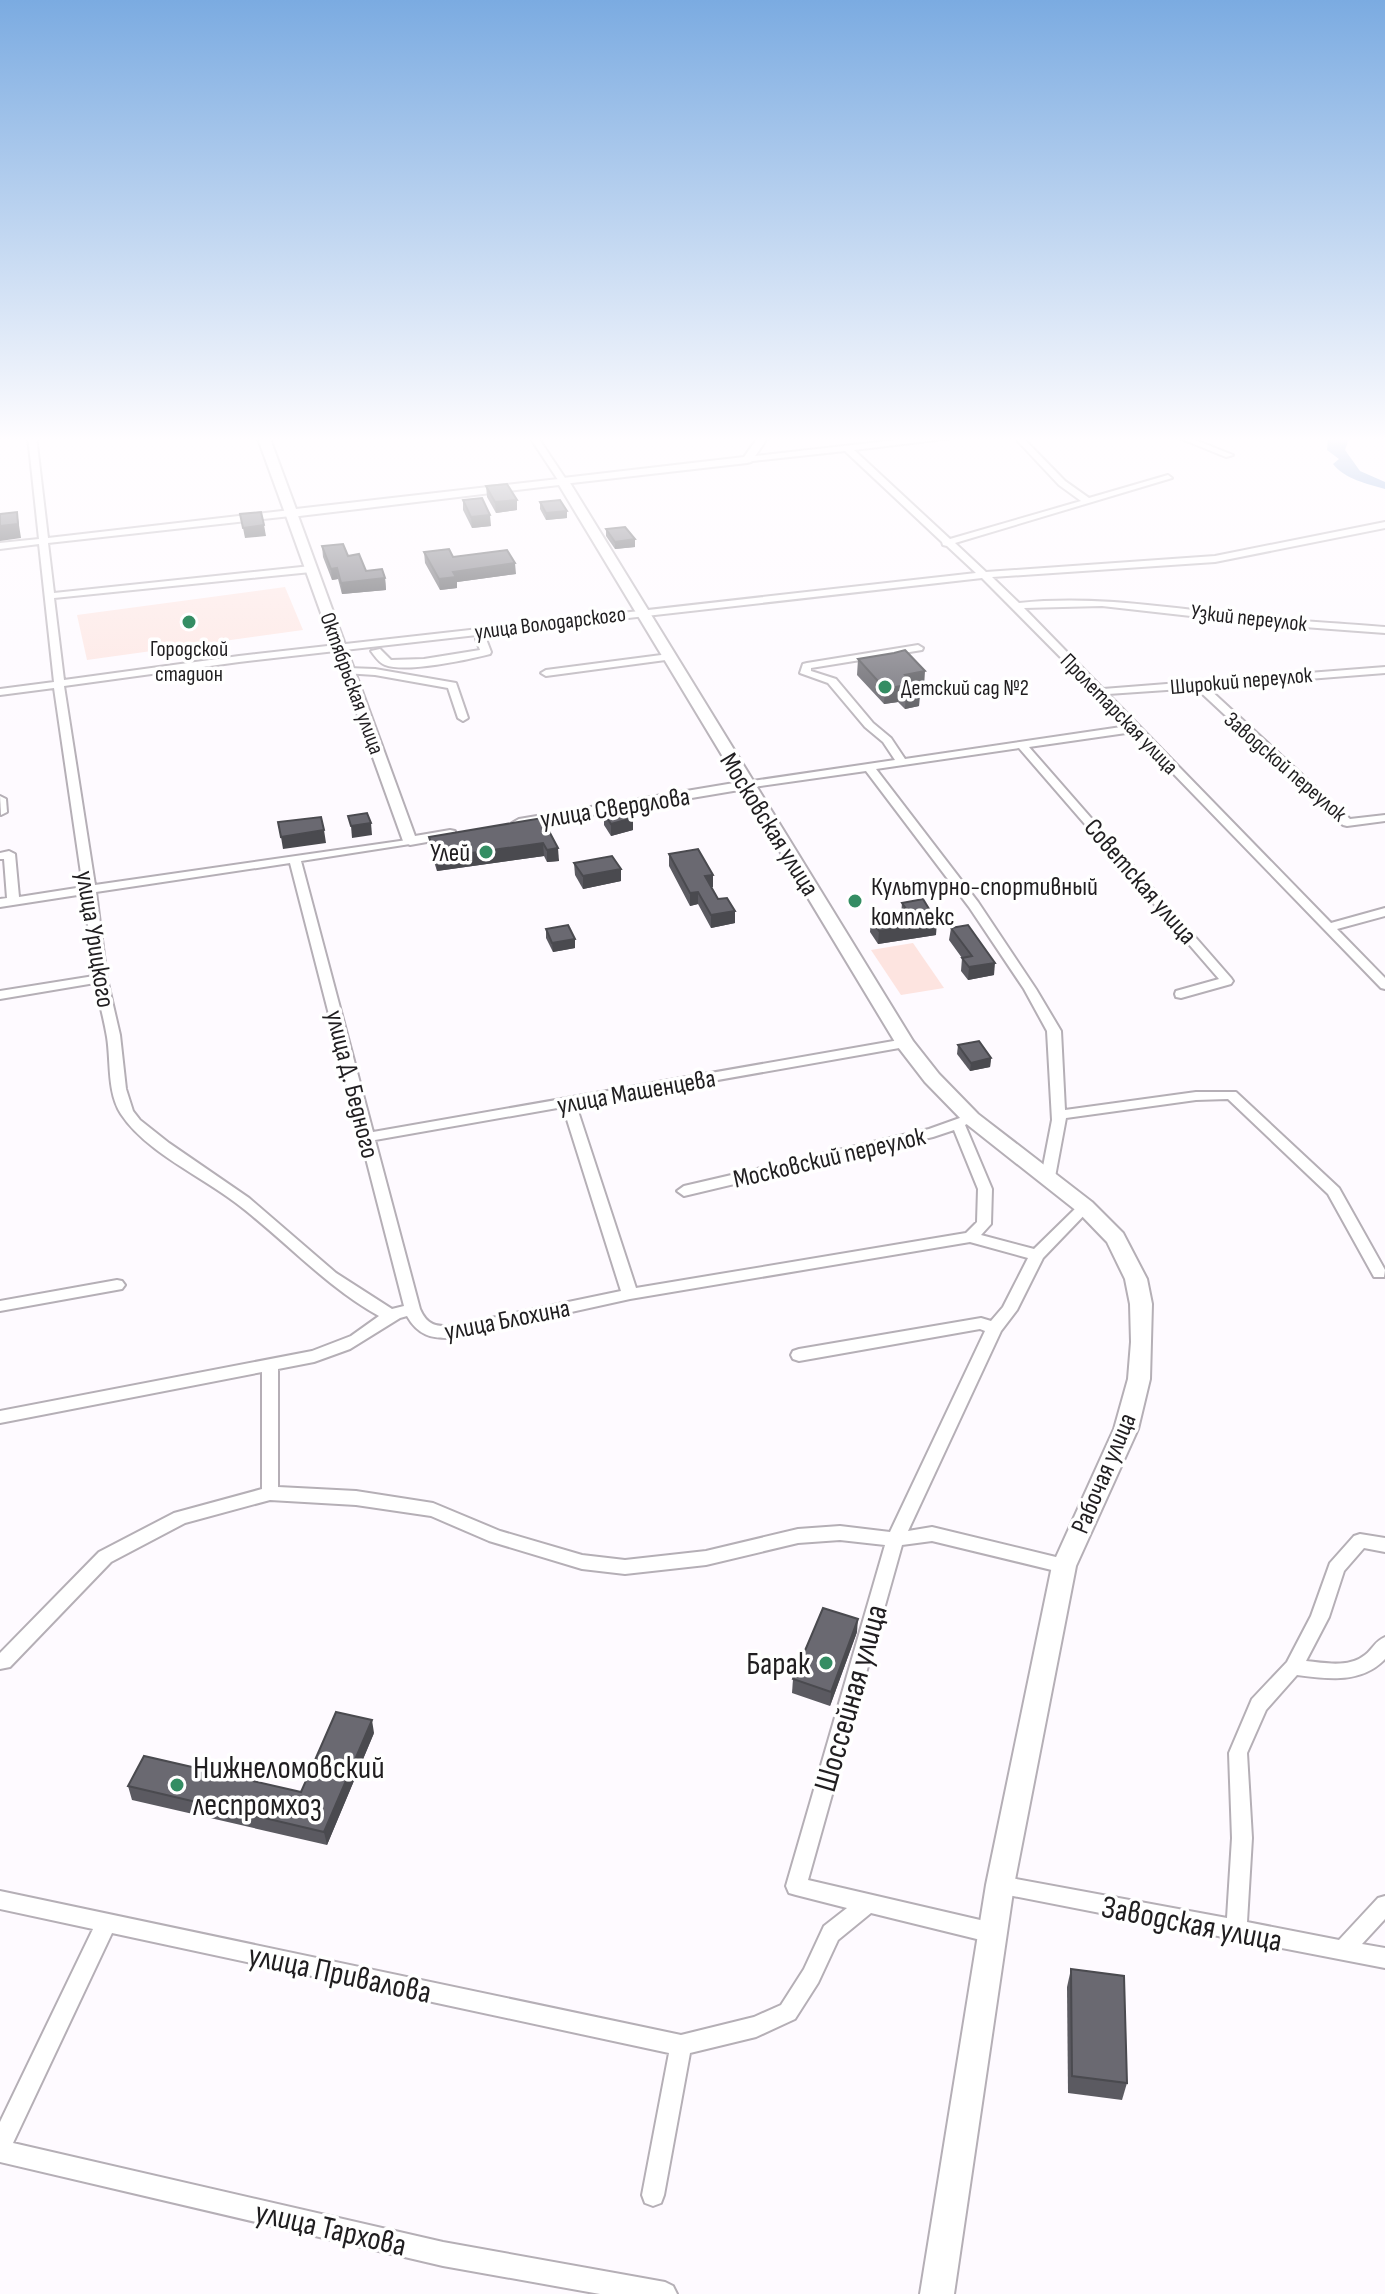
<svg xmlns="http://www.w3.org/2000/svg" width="1385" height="2294" font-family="'Sofia Sans Condensed',sans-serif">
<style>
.green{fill:#fde4e0}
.water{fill:#779ed7}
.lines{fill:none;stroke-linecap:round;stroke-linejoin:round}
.minor-casing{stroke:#b5afb6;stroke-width:4}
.tertiary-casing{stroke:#b5afb6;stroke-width:4}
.secondary-casing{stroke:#b5afb6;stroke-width:4}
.minor{fill:#fff;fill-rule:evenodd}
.tertiary{fill:#fff;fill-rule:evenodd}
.secondary{fill:#fff;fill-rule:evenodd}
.wall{fill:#5b5a61}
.shaded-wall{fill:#4a4a4f}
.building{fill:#6a6971;stroke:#4a4a4f;stroke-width:2}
.poi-dot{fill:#348d63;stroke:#fff;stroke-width:3}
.labels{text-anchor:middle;stroke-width:7;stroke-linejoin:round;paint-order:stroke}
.far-street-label{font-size:22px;fill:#201e20;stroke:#fff}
.far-poi-label{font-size:22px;fill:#201e20;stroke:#fff}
.street-label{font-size:26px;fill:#201e20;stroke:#fff}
.poi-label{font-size:26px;fill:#201e20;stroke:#fff;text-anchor:end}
.near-poi-label{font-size:32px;fill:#201e20;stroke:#fff;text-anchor:end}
.near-street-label{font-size:32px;fill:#201e20;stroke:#fff}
</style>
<rect width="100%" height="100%" fill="#fefaff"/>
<!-- green -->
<g class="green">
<polygon points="285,587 303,630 87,660 77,615"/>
<polygon points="913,943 944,988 901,995 871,950"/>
</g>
<!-- water -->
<path class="water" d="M1328,436L1349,439L1345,450L1360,471L1385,482V489C1367,484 1345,479 1333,464L1339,459L1327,450Z"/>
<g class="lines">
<!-- minor casing -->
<g class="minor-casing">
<g id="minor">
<path d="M28,436H36L48,538L291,510L295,513L291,516L48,543L54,593L311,566L316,569L311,572L54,598L64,680L239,656L976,573L947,546L943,545L942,542L845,451L744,462L743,460L747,457L932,436H956L952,438L854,450L950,539L1081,501L1059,485L1013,436H1021L1065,481L1089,498L1168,475L1172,478L955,543L986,572L1215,556L1385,522V528L1215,562L992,577L1019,603C1096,595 1169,608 1245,616C1291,621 1338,623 1385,627V633L1262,624L1102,606L1024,608L1103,689L1385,667V673L1207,687L1350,819L1385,815V821L1347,826L1343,825L1196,688L1108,694L1331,923L1385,908V916L1337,929L1385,978V989L1381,988L1133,732L1029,747L1231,978L1233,981L1231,984L1181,998L1176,997L1175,994L1176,991L1219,979L1019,748L876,769L978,902L1036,989L1061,1031L1065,1110L1196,1092H1236L1339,1188L1385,1270L1384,1277H1374L1328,1194L1228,1099L1196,1100L1066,1118L1055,1177L1048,1182L1043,1180L1041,1177L1052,1120L1047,1031L1024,989L969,907L866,771L746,788L740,785L746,782L895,760L883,742L865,727L828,683L800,673L803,664L807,663L918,645L923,648L922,650L811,668V671L836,679L873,723L891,738L905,759L1128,726L1094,694V691L982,578L239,662L64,686L95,885L414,839V843L410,844L301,861L373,1132L905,1039L910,1040L912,1043L905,1047L576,1105L636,1288L966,1233L977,1222L978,1189L954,1130L933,1137L684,1196L677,1191L684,1186L929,1129L971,1114L978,1118L965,1125L992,1189L991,1224L981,1235L1034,1249L1080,1204L1085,1202L1092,1207L1043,1258L1017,1310L1001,1331L908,1531L932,1527L1064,1559L1070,1561L1073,1566L1070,1571L1064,1573L932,1541L902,1545L808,1880L993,1923L1000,1926L1003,1933L1000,1940L993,1943L871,1913L838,1940L818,1983L795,2019L756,2037L690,2053L664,2195L661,2203L653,2206L645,2203L642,2195L669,2053L112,1933L13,2143L443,2242L665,2282L673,2286L677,2294H600L443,2266L0,2162V2122L93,1929L0,1909V1891L681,2035L754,2017L781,2005L804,1969L824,1926L847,1908L796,1895L789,1893L786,1886L885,1545L840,1540L798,1543L706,1565L625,1574L582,1569L489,1541L431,1516L356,1505L270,1500L185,1523L111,1562L10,1667L0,1669V1653L99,1552L174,1513L262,1489V1372L0,1423V1411L312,1351L351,1336L379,1316C325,1286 285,1240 236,1203C201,1176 146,1152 121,1114C107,1092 111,1062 107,1037C104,1019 99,1001 95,983L0,999V991L94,976L84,894L0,907V899L7,898L4,859H0V853L9,851L15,854L19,897L83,887L54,688L0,695V689L54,682L39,544L0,549V543L39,539ZM290,863L404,1306L392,1309L336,1273L249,1198L169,1143L140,1120L133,1111L126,1089L120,1035L107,979L96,892ZM563,1107L621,1291L453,1326C436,1327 427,1325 420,1309L375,1140ZM970,1242L1028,1258L1003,1307L991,1321L981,1318L799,1349L793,1351L791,1355L793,1359L799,1361L980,1329L985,1331L890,1532L840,1526L798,1529L706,1551L625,1560L582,1555L500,1531L433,1503L356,1491L278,1487V1369L314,1362L350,1349L400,1318L407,1316C418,1335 431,1339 453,1338L630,1299Z"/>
<polygon points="529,436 537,436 567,481 566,483 560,483"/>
<polygon points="1174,436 1185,436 1233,455 1226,457"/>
<path d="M481,636L486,639L491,652L490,654C467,660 406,673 385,665C378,662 375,656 371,651L380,649L391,660L424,659L480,650L476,639Z"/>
<polygon points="669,654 674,657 673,659 546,676 541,673 546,670"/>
<polygon points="348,668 375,669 456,683 468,718 463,721 458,718 448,688 375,675 344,673 344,669"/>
<polygon points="0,796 6,799 7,812 1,815"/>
<polygon points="117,1280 122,1281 125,1285 122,1289 0,1311 0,1301"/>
<path d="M1360,1534L1385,1538V1552L1364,1548L1344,1571L1329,1617L1306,1661C1325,1663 1349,1668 1365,1655C1373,1649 1375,1641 1385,1637V1659C1361,1684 1328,1679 1297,1675L1266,1710L1247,1753L1252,1838L1247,1922L1339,1940L1378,1898L1385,1896V1919L1362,1944L1385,1948V1968L1240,1940L1236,1942L1228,1938L993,1892L990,1885L993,1878L1000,1876L1227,1918L1232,1838L1229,1753L1252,1699L1287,1662L1311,1616L1330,1563L1354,1536Z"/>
</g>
</g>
<!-- tertiary casing -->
<g class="tertiary-casing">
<g id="tertiary">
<polygon points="759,436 769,436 751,462 747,463 563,484 558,481 563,478 744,457"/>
<polygon points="287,511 297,513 415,836 450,830 455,831 455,837 410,845 403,841 285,513"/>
<polygon points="746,781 753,785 751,788 519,827 512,823 519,819"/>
</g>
</g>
<!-- secondary casing -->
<g class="secondary-casing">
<polygon id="secondary" points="257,436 269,436 296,509 567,478 913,1041 939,1074 978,1114 1092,1202 1123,1233 1147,1279 1152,1304 1150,1379 1138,1429 1076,1566 1014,1885 954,2294 920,2294 986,1885 1052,1566 1114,1429 1128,1379 1131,1342 1130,1304 1125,1279 1107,1242 1078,1212 964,1122 925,1082 898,1047 559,485 291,517 285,513"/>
</g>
<!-- minor -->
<use href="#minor" class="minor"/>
<!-- tertiary -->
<use href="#tertiary" class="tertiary"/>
<!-- secondary -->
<use href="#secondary" class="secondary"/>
</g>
<!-- wall -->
<g class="wall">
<polygon points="486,486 517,500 517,510 496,513 487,497"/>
<polygon points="463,500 491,526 472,528 463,510"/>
<polygon points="540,502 567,518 546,520 540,509"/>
<polygon points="606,529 635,547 615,549 606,536"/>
<polygon points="322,546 348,556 366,571 385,578 386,590 342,594 338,579 332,580 323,557"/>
<polygon points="424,552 453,557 516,574 457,582 457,588 440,590 425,563"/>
<polygon points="858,659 924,687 918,688 920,691 919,706 905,709 898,702 884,704 857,675"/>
<polygon points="604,813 633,830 611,836 604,825"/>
<polygon points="542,818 559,861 547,862 544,856 437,871 430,849 429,837"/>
<polygon points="669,854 713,887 711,887 718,899 735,923 711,928 698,904 690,906 669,866"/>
<polygon points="574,863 621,869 621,881 583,889 575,875"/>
<polygon points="902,903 936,935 878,944 870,932 871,919 901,915"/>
<polygon points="951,928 994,975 968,980 961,971 962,958 949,940"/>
<polygon points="546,929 575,948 553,952 546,938"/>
<polygon points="958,1045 991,1058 990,1067 970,1071 957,1054"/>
<polygon points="857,1632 830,1706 792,1693 793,1679"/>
<polygon points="374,1733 327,1845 132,1800 128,1786 301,1792"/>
<polygon points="1071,1969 1127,2083 1122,2100 1068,2093 1067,1987"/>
</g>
<!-- shaded-wall -->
<g class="shaded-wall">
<polygon points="517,500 517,510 496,513 495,502"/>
<polygon points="567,511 567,518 546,520 546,513"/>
<polygon points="17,512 21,538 0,541 0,526"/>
<polygon points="490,515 491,526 472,528 471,517"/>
<polygon points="264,525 266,536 245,538 243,528"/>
<polygon points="635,539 635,547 615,549 615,542"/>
<polygon points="515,563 516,574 457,582 457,588 440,590 439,579 453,572"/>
<polygon points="337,568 338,579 332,580 331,569"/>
<polygon points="385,578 386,590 342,594 341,583"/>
<polygon points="925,671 924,687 904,690 905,675"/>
<polygon points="900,686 898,702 884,704 885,689"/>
<polygon points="920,691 919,706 905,709 906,693"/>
<polygon points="633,818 633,830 611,836 611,824"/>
<polygon points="371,823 372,835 352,838 351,826"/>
<polygon points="324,830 326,843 283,849 281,837"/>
<polygon points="543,843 544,856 437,871 436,858"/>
<polygon points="558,848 559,861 547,862 547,850"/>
<polygon points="621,869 621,881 583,889 583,876"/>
<polygon points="713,875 713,887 705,888 705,876"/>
<polygon points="698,892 698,904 690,906 690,893"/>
<polygon points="735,911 735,923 711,928 711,915"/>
<polygon points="937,922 936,935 878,944 879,931"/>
<polygon points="575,939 575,948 553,952 552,943"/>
<polygon points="995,963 994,975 968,980 969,967"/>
<polygon points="991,1058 990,1067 970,1071 971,1063"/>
<polygon points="858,1619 857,1632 830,1706 831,1692"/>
<polygon points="372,1720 374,1733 327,1845 324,1832"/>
</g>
<!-- building -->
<g class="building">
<polygon points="507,484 517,500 495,502 486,486"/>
<polygon points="482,498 490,515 471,517 463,500"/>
<polygon points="560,500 567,511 546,513 540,502"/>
<polygon points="17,512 18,524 0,526 0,514"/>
<polygon points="261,512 264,525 243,528 240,514"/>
<polygon points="625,527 635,539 615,542 606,529"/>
<polygon points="343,544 348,556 359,554 366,571 382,569 385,578 341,583 337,568 331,569 322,546"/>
<polygon points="449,549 453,557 507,550 515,563 453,572 456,577 439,579 424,552"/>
<polygon points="905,650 925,671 905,675 920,691 906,693 900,686 885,689 858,659 894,653"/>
<polygon points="627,808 633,818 611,824 604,813"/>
<polygon points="367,813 371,823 351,826 348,816"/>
<polygon points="321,817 324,830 281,837 278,822"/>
<polygon points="542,818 558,848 547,850 543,843 436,858 429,837"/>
<polygon points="698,849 713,875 705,876 718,899 727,898 735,911 711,915 698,892 690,893 669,854"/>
<polygon points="612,856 621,869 583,876 574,863"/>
<polygon points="923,899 937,922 879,931 871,919 909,913 902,903"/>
<polygon points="568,925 575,939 552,943 546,929"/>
<polygon points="968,925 995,963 969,967 962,958 972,956 951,928"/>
<polygon points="979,1041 991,1058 971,1063 958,1045"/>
<polygon points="823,1608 858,1619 831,1692 793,1679"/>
<polygon points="336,1712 372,1720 324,1832 128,1786 144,1756 301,1792"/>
<polygon points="1071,1969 1124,1976 1127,2083 1072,2076"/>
</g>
<!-- sky -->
<linearGradient id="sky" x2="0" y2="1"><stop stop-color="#7babe1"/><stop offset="0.58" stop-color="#fffdff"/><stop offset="1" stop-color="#fffdff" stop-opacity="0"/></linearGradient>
<rect width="1385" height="757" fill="url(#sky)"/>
<!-- markers -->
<g class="poi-dot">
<circle cx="189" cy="622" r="8"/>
<circle cx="885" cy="687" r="8"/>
<circle cx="486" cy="852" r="8"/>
<circle cx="855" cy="901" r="8"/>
<circle cx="826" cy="1663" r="8"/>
<circle cx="177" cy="1785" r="8"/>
</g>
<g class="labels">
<!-- far-street labels -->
<g class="far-street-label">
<text transform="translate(1249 617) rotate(6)" y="8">Узкий переулок</text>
<text transform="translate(550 622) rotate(-7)" y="8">улица Володарского</text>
<text transform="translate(1241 680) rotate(-5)" y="8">Широкий переулок</text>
<text transform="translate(353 683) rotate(70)" y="8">Октябрьская улица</text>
<text transform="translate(1120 713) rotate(46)" y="8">Пролетарская улица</text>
<text transform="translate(1286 766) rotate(41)" y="8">Заводской переулок</text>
</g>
<!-- far-poi labels -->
<g class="far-poi-label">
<text x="189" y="656">Городской<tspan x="189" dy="25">стадион</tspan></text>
<text x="901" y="695" text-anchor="start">Детский сад №2</text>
</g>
<!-- street labels -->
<g class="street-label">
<text transform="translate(615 807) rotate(-9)" y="9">улица Свердлова</text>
<text transform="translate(770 824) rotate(58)" y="9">Московская улица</text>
<text transform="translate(1141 881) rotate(49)" y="9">Советская улица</text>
<text transform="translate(96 939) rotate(81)" y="9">улица Урицкого</text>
<text transform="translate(353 1084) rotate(76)" y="9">улица Д. Бедного</text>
<text transform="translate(636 1091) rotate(-10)" y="9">улица Машенцева</text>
<text transform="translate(829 1157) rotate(-13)" y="9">Московский переулок</text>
<text transform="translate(507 1319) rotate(-11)" y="9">улица Блохина</text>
<text transform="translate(1103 1473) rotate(-67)" y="9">Рабочая улица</text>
</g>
<!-- poi labels -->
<g class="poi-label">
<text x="470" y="861">Улей</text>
<text x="871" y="895" text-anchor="start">Культурно-спортивный<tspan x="871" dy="30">комплекс</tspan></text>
</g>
<!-- near-poi labels -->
<g class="near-poi-label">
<text x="810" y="1674">Барак</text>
<text x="193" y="1778" text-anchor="start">Нижнеломовский<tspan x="193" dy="37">леспромхоз</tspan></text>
</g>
<!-- near-street labels -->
<g class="near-street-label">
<text transform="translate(850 1698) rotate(-74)" y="11">Шоссейная улица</text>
<text transform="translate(1192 1923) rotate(11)" y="11">Заводская улица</text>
<text transform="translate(340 1973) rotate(12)" y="11">улица Привалова</text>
<text transform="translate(331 2228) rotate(13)" y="11">улица Тархова</text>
</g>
</g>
</svg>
